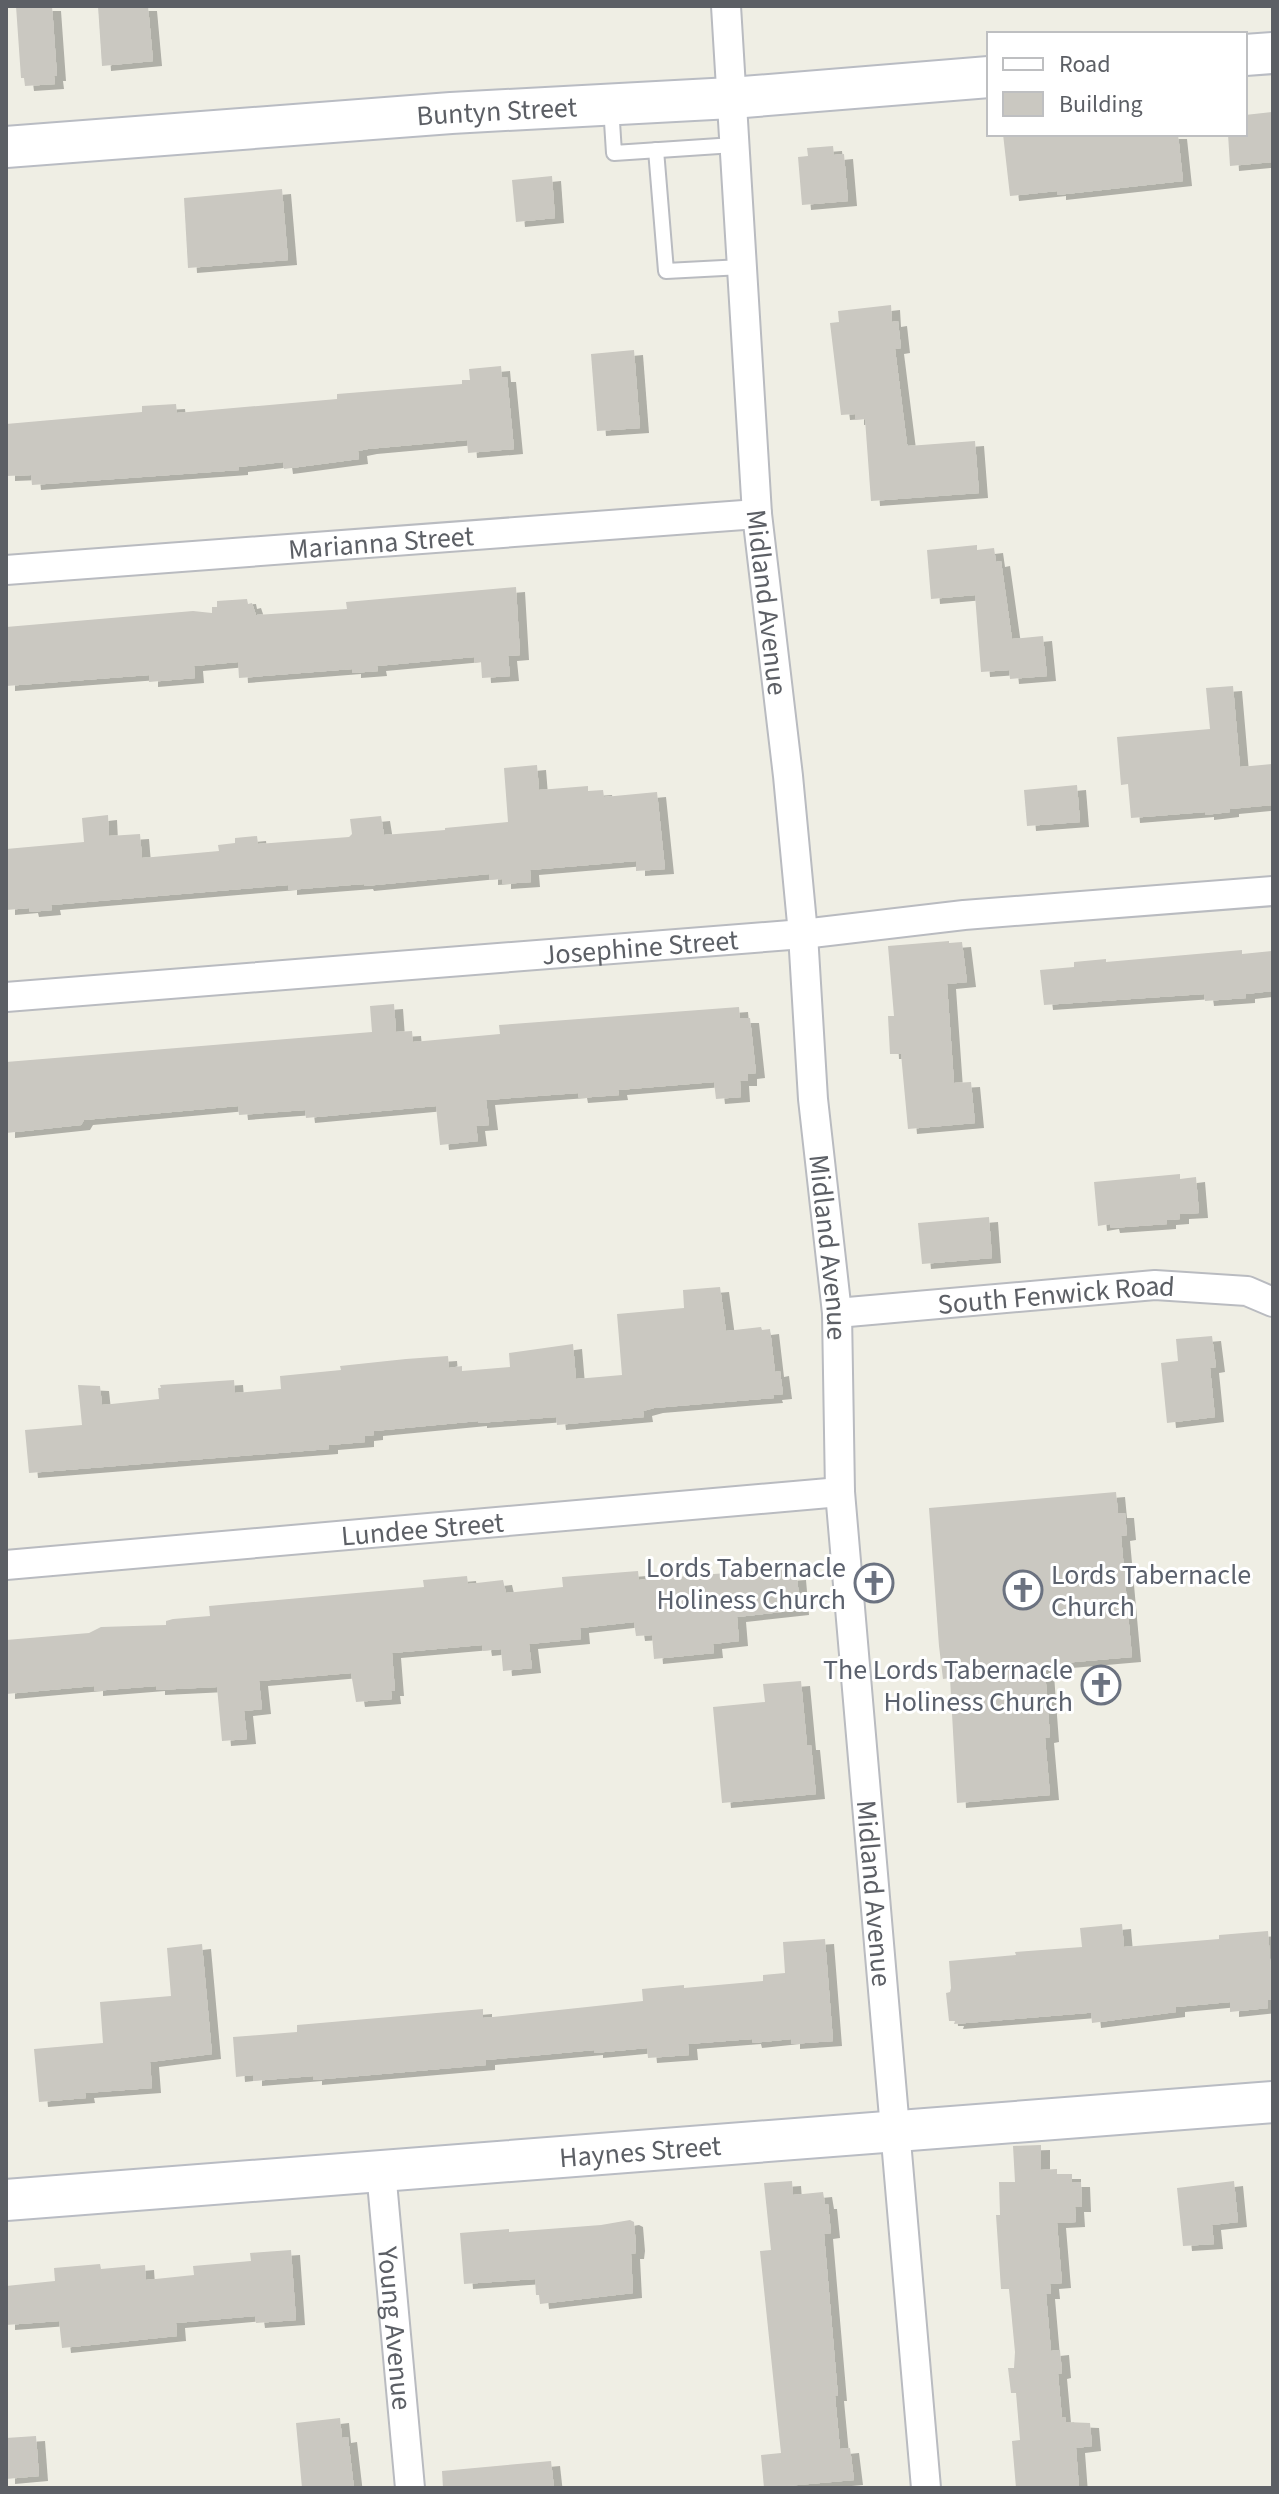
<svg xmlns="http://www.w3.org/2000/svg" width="1279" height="2494" font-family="'Source Sans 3',sans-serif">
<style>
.building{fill:#cac8c1;filter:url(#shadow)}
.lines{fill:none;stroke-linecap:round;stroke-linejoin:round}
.lane-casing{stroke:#b9bbc0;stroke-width:18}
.street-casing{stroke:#b9bbc0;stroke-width:32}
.secondary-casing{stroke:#b9bcc3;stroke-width:44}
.lane{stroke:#fff;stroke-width:14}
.street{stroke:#fff;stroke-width:28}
.secondary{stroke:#fff;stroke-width:40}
.labels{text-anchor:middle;stroke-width:6;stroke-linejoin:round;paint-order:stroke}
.street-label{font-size:28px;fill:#5c5f65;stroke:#fff}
.worship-label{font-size:28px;fill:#5b616d;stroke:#fff;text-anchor:end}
</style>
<defs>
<filter id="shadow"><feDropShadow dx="9" dy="5" stdDeviation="0" flood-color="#0004"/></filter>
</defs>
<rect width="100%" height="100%" fill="#efeee4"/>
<!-- building -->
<g class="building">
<polygon points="16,6 52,6 57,76 54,76 55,84 25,86 24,78 21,78"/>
<polygon points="98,6 148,6 153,61 102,66"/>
<polygon points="1273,112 1273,162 1230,166 1228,134 1245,134 1245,115"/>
<polygon points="1003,134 1178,134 1183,181 1057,195 1057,191 1010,196"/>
<polygon points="833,146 834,155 844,154 848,201 802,205 798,157 808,156 807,148"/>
<polygon points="552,176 555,218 516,222 512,180"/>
<polygon points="282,189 288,260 188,268 184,198"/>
<polygon points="891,305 892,322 898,321 901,348 895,349 907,444 908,446 975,441 979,493 871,501 865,419 855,420 855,414 841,415 830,323 839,322 838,311"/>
<polygon points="634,350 640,428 597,431 591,354"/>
<polygon points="501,366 502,377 507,377 514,449 468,453 467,440 368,449 358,451 359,459 284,469 283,462 239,467 239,470 32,485 31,475 6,476 6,424 142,412 142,406 176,404 177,413 337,399 337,394 462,384 462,380 470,380 469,369"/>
<polygon points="977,545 977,550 994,548 996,562 1001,561 1012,639 1043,636 1047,676 1010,679 1009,670 981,672 975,595 931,599 927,550"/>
<polygon points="516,587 520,655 508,656 510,676 482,678 481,662 475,663 474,657 377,666 378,671 352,673 352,669 239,678 238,662 194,666 195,678 149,682 149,675 6,686 6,627 193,611 212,613 212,607 217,607 217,601 247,599 248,604 252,603 256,615 347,609 346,602"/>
<polygon points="1233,686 1240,767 1273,764 1273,805 1230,809 1230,812 1205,815 1205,812 1131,818 1128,784 1121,785 1117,737 1210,729 1206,688"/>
<polygon points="537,765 539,790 588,786 588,791 603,790 604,797 657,792 665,869 636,871 636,861 530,870 531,882 502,884 502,879 489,880 489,874 365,886 364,884 288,890 288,885 51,905 52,910 30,912 29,908 6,910 6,849 84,842 82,818 108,815 109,836 140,834 142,858 219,851 218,845 235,843 235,838 257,836 258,844 349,837 352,834 350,819 381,816 384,835 445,830 445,828 508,822 504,768"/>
<polygon points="1077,785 1080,822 1027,826 1024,790"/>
<polygon points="949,941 949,943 962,942 967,982 947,984 954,1083 971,1082 975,1123 908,1129 901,1054 890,1054 888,1016 894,1016 888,946"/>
<polygon points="1242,950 1242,954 1273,951 1273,991 1246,994 1246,998 1205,1001 1204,994 1044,1005 1040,970 1074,967 1074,962 1106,959 1106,962"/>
<polygon points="394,1004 396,1032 412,1031 413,1042 500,1034 499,1025 739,1007 740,1018 750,1018 756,1073 748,1074 748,1081 740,1081 741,1097 716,1099 714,1082 618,1090 619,1095 579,1098 578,1093 486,1100 489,1125 476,1126 478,1141 440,1145 436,1106 306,1118 305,1110 239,1115 238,1106 84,1120 81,1125 6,1133 6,1062 372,1032 370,1006"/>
<polygon points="1180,1174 1180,1179 1196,1177 1199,1213 1180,1214 1180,1219 1167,1220 1167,1224 1111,1228 1110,1224 1098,1226 1094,1182"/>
<polygon points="989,1217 992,1258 922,1264 918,1223"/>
<polygon points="720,1287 726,1331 761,1327 762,1330 770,1329 775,1372 780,1371 783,1394 773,1395 774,1398 654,1408 643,1411 644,1417 557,1425 556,1417 478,1423 478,1421 374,1431 374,1435 365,1436 365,1442 329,1445 329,1449 29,1473 25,1430 82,1425 78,1385 100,1386 102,1405 159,1399 158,1388 161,1388 160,1385 234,1380 235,1393 281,1389 280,1376 341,1370 340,1366 406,1359 448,1356 449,1368 462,1366 462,1371 510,1367 509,1353 573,1344 576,1379 622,1375 617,1314 684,1308 683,1290"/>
<polygon points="1212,1336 1216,1367 1210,1368 1215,1417 1167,1423 1161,1363 1178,1361 1176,1339"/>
<polygon points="1116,1492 1118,1513 1125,1513 1127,1535 1121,1536 1132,1657 1063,1663 1063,1668 1045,1670 1050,1737 1045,1738 1050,1795 957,1803 950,1678 943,1679 939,1646 929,1508"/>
<polygon points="778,1569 783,1570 783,1576 797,1575 800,1610 737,1617 739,1641 713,1644 714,1653 654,1659 652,1635 636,1636 634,1622 580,1628 581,1639 529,1644 532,1668 503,1671 501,1649 483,1651 482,1645 392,1653 395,1691 391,1691 392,1699 356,1702 351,1673 259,1681 262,1709 244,1711 247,1739 222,1741 217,1687 156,1690 156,1686 94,1691 94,1686 6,1694 6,1640 89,1633 101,1627 166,1625 166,1621 173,1619 210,1616 209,1606 424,1587 423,1580 467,1576 468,1584 503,1580 506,1593 563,1587 562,1577 638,1571 639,1580"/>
<polygon points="801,1681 807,1745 811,1745 816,1794 722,1803 713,1707 765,1702 763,1684"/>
<polygon points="1122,1924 1124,1947 1219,1939 1219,1935 1268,1931 1273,1999 1268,2000 1268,2008 1230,2012 1230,2002 1176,2007 1176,2012 1092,2023 1091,2013 1087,2013 954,2024 955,2021 949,2021 946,1993 950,1992 951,1988 949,1961 1016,1955 1015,1952 1082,1947 1080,1928"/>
<polygon points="825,1939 833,2041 791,2044 791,2039 753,2043 752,2039 688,2044 689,2055 648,2058 647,2048 594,2053 594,2050 486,2060 486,2065 313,2080 313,2076 253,2081 253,2075 236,2077 233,2037 297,2032 297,2025 483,2009 483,2018 643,2001 642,1989 684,1985 684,1988 763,1981 763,1975 785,1973 783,1942"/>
<polygon points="202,1944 212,2054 150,2062 152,2088 85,2093 86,2098 39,2102 34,2049 103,2043 100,2002 171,1996 167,1948"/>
<polygon points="1041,2145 1041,2170 1057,2169 1057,2174 1072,2174 1072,2182 1081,2182 1082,2207 1075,2207 1076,2222 1057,2223 1062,2283 1050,2284 1051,2294 1046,2294 1051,2351 1060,2350 1062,2373 1058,2374 1062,2418 1065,2417 1066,2422 1090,2423 1092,2446 1076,2448 1079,2488 1016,2488 1012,2441 1020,2440 1016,2393 1011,2393 1008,2368 1014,2368 1015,2352 1009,2289 1001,2289 996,2215 1000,2215 999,2182 1015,2182 1013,2146"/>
<polygon points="792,2181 793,2195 823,2192 825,2204 828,2204 831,2233 824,2234 838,2396 835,2396 840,2449 850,2448 854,2480 764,2488 761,2455 781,2453 760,2251 771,2250 764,2183"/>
<polygon points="1234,2181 1238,2222 1212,2225 1214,2244 1183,2246 1177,2188"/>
<polygon points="630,2220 634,2222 636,2246 635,2254 631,2254 633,2293 540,2304 539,2295 536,2295 535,2279 464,2284 460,2233 509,2229 509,2232 601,2225"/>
<polygon points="291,2250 296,2320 256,2323 255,2316 176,2323 177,2336 62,2348 59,2321 6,2325 6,2286 55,2281 54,2268 100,2264 101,2269 145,2265 146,2280 194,2275 193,2266 251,2261 250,2253"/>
<polygon points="340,2418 342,2438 348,2437 354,2488 302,2488 296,2423"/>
<polygon points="36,2436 39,2476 6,2479 6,2438"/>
<polygon points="551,2461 554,2488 443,2488 442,2471"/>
</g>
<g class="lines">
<!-- lane casing -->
<g class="lane-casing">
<g id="lane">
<polyline points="611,106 614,153 734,145"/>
<polyline points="656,150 666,271 742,267"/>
</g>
</g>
<!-- street casing -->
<g class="street-casing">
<g id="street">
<path id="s1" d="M726,6L757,514L788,776L803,934L813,1099L837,1313L840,1492L926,2488"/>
<path id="s2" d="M6,570L757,514"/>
<path id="s3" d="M6,997L803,934L964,915L1273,891"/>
<path id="s4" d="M837,1313L1155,1285L1247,1291L1273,1302"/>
<path id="s5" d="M6,1565L840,1492"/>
<path id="s6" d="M381,2171L410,2488"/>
</g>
</g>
<!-- secondary casing -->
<g class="secondary-casing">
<g id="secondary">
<polyline points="1245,55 1273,53"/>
<path id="s7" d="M6,147L451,113L731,98L989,77"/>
<path id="s8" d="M6,2200L1273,2102"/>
</g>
</g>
<!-- lane -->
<use href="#lane" class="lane"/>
<!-- street -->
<use href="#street" class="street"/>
<!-- secondary -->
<use href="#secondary" class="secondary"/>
</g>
<!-- icons -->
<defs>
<g id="church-ring" transform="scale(2)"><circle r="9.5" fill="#fff" stroke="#6b7280" stroke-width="1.5"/><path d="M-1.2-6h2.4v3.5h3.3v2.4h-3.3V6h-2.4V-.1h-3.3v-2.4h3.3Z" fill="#6b7280"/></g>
</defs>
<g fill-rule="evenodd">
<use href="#church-ring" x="874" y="1583"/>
<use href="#church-ring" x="1023" y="1590"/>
<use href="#church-ring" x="1101" y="1685"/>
</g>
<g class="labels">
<!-- street labels -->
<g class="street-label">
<text dy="10" stroke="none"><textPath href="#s7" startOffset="492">Buntyn Street</textPath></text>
<text dy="10" stroke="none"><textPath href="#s2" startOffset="376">Marianna Street</textPath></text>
<text dy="10" stroke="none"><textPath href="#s1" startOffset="598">Midland Avenue</textPath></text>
<text dy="10" stroke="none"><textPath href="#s3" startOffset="636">Josephine Street</textPath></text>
<text dy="10" stroke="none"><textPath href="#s1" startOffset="1246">Midland Avenue</textPath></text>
<text dy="10" stroke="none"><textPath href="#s4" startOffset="220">South Fenwick Road</textPath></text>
<text dy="10" stroke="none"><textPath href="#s5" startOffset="418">Lundee Street</textPath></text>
<text dy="10" stroke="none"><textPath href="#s1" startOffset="1894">Midland Avenue</textPath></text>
<text dy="10" stroke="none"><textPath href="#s8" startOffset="636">Haynes Street</textPath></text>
<text dy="10" stroke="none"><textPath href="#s6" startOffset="158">Young Avenue</textPath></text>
</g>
<!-- worship labels -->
<g class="worship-label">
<text x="846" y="1577">Lords Tabernacle<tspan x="846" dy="32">Holiness Church</tspan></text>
<text x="1051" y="1584" text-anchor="start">Lords Tabernacle<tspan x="1051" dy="32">Church</tspan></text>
<text x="1073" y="1679">The Lords Tabernacle<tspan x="1073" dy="32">Holiness Church</tspan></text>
</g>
</g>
<!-- border -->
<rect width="1279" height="2494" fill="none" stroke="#5c5f65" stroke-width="16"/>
<!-- legend -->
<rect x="987" y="32" width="260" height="104" fill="#ffffff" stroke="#bebfc1" stroke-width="2"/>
<rect x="1003" y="58" width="40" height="12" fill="#ffffff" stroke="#bebfc1" stroke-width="2"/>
<text x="1059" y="72" font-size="24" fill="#5c5f65">Road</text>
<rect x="1003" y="92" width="40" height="24" fill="#cac8c1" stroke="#bebfc1" stroke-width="2"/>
<text x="1059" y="112" font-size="24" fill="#5c5f65">Building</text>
</svg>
